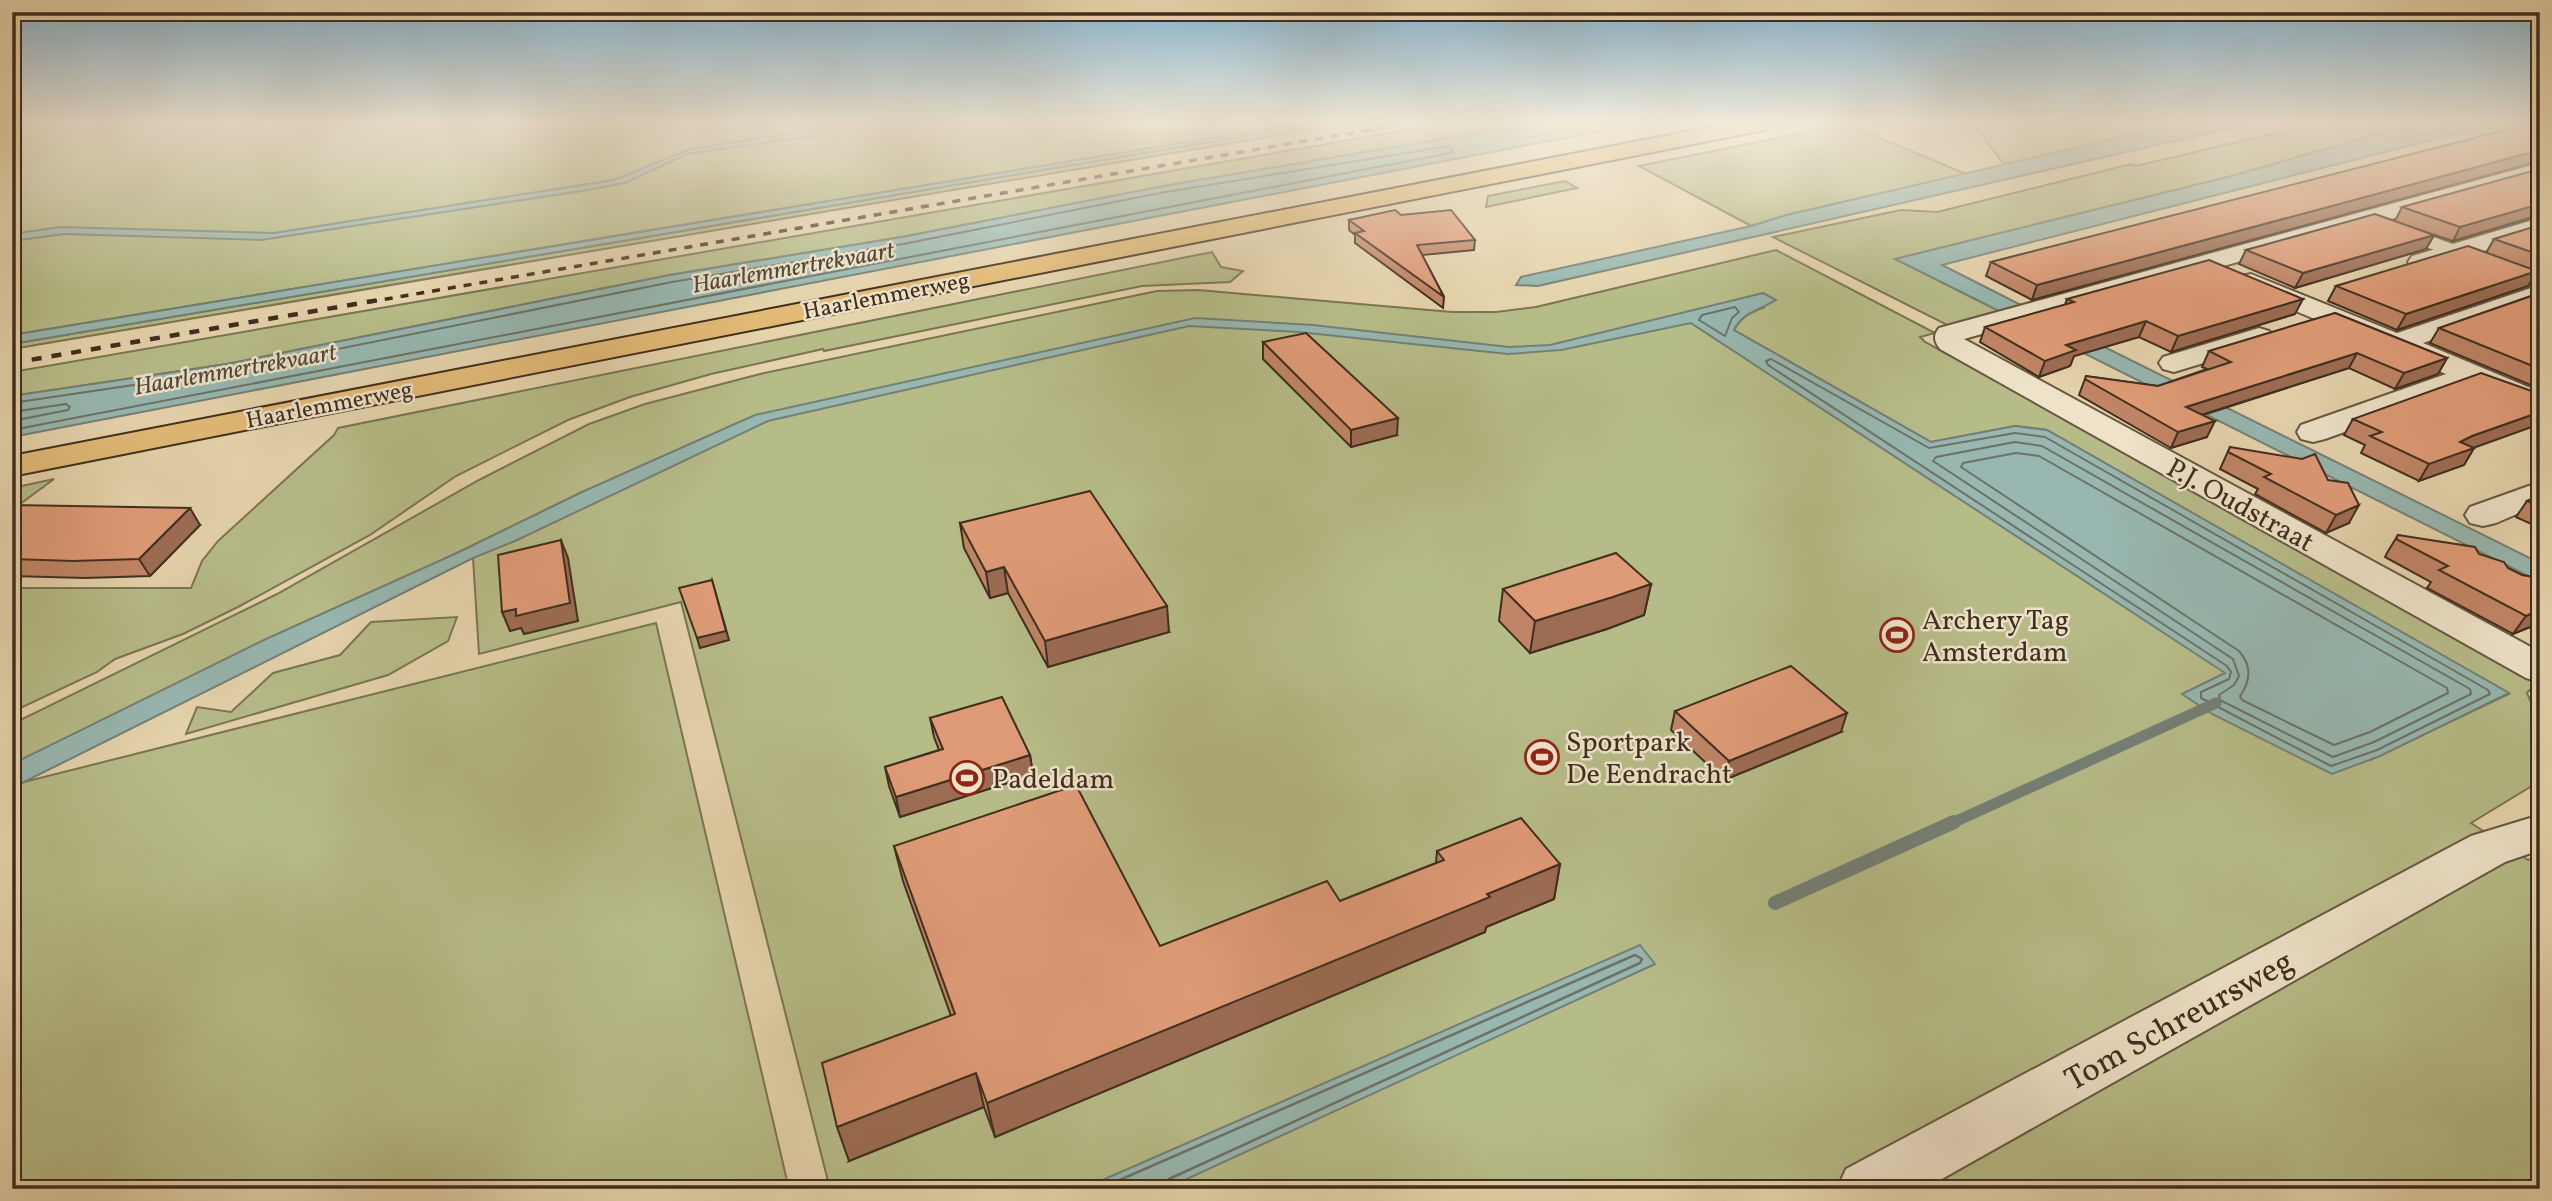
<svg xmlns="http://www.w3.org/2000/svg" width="2552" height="1201" font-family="Vollkorn,serif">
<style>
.green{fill:#b6bc88;stroke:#7b7553;stroke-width:2;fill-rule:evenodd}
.water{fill:#97b7b0;stroke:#748076;stroke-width:2}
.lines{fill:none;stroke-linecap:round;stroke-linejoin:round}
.shore-far1{stroke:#6c7267;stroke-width:2}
.shore{stroke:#6c7267;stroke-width:2.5}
.stream-far1{stroke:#748076;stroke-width:11}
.stream{stroke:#748076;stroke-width:14}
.pedestrian-casing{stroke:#695742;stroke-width:4}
.minor-casing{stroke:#695742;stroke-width:4}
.primary-casing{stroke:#402e1e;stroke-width:4}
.pedestrian{fill:#eee2c9;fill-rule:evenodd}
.minor{fill:#eee2c9;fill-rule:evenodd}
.primary{fill:#e2ba76;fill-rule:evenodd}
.rail-far1{stroke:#402e1e;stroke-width:3.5;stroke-dasharray:8 8;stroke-linecap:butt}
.rail{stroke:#402e1e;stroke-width:4.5;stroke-dasharray:10 10;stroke-linecap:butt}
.wall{fill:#c08566;stroke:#402e1e;stroke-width:2}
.shaded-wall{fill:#9c6c53;stroke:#402e1e;stroke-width:2}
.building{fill:#df9b77;stroke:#402e1e;stroke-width:2}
.labels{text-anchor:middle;stroke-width:5;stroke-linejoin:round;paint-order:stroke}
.far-street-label{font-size:23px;fill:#402e1e;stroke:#eee2c9}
.far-water-label{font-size:24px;font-style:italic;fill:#51493b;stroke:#eee2c9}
.street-label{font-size:28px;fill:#402e1e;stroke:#eee2c9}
.poi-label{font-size:28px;fill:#402e1e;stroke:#eee2c9;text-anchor:start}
.near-street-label{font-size:33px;fill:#402e1e;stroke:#eee2c9}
</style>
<rect width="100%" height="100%" fill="#e5d3ac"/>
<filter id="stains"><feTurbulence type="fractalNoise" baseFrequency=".00286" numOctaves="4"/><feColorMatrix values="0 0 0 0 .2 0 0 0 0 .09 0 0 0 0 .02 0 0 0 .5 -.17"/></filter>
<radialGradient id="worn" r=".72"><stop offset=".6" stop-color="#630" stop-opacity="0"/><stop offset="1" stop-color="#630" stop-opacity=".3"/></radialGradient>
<!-- green -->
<g class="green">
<polygon points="12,124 1298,124 12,335"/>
<polygon points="1316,124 1344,124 12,349 12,344"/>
<polygon points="1442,124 1530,124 1159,187 902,237 670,275 227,364 12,396 12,372"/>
<polygon points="1847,124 1966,174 1787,215 1751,226 1639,166"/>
<polygon points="1953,124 2121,124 2143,132 2005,166 1974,125"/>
<polygon points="2314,124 2414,124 2232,176 1896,259 2005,314 1953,328 1773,237 1901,210 1937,212 2131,164 2136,166"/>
<polygon points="1565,181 1577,188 1486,207 1488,196"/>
<path d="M1776,250L1935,333L1920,337L1925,342L2540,679L2527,693L2538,719L2531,733L2540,738V781L2471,823L2528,860L2540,856V1189H830L681,602L479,654L473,558L582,492L12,770V724L277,594L479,480L589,424L645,404L760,374L1157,291L1198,290L1452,312H1496L1536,307ZM1765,307C1751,312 1741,317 1734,330L1931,442L2015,426L2047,430L2509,694L2370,760L2112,598L1691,323Z"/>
<polygon points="1212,252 1221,267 1243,271 1230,282 1142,286 824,351 823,349 711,374 630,397 568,420 456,476 370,535 238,607 183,634 115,659 97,672 12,712 12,588 191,588 202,561 218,541 334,435 338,428"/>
<polygon points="54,479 12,510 12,488"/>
<polygon points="457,617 448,641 388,675 186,734 197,707 231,712 273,673 340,655 371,622"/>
<polygon points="656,623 789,1189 12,1189 12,785"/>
</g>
<!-- water -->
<g class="water">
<polygon points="852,124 894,124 687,154 625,183 582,191 261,240 64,234 12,241 12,234 60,227 274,233 614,180 690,149"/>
<polygon points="1298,124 1316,124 12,344 12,335"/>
<polygon points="1530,124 1637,124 12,437 12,396 227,364 670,275 902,237 1159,187"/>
<polygon points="2178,124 2249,124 1538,286 1516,285 1521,277 1751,226 1787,215"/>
<polygon points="2414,124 2494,124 2484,127 2540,144 2540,152 2467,131 1942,265 2027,308 2005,314 1895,259 2232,176"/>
<path d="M1763,293L1776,300C1760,310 1742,312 1734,330L1931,442L2015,426L2047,430L2509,693L2380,756L2332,774L2212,714L2182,694L2225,673L1691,323L1561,350L1508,354L1298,332L1189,326L768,421L515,541L473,558L12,788V764L266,639L459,552L582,492L755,415L1195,318L1313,325L1509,347L1550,345Z"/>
<polygon points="2046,318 2540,563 2540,582 2024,323"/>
<polygon points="1640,945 1655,964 1165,1189 1082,1189"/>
</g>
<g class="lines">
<!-- shore-far1 -->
<g class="shore-far1">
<polyline points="1522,124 1516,135 1519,139 1600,124"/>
<polyline points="2407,124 2402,135 2404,139 2465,124"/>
<polygon points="1735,307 1739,312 1732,318 1725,336 1699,320 1702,315"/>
<polygon points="1771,359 1929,448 2015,433 2045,437 2488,690 2490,694 2377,750 2331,766 2201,698 2201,692 2229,679 2231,672 2227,666 1768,365 1766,361"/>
<polyline points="12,403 228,371 672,282 903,244 1160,193 1449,146 1453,149 1450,153 12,430"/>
<polyline points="12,412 66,404 70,407 68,410 12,421"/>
<polygon points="2015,442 2042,446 2470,689 2471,694 2374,742 2333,757 2220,700 2219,695 2234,685 2239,676 2233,659 1933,461 1936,457"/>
<path d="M2016,453L2039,456L2447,688L2448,693L2370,732L2334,745L2242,700L2240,696C2251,680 2252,666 2239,651L1961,467L1963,463Z"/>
</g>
<!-- shore -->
<polyline class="shore" points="1099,1189 1635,955 1642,959 1640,963 1169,1179 1164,1189"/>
<!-- stream-far1 -->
<polyline class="stream-far1" points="1950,824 2216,703"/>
<!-- stream -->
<polyline class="stream" points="1775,903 1954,822"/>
<!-- pedestrian casing -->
<g class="pedestrian-casing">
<polygon id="pedestrian" points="2394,223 2540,275 2540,288 2387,233 2385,229 2387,225"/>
</g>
<!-- minor casing -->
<g class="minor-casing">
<g id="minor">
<path d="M2540,163V177L1964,339L2540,652V682L2526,678L1940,349C1934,341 1933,336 1939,328Z"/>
<polygon points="2540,218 2540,234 2421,270 2412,268 2408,262 2412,256"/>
<polygon points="2251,274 2397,333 2540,285 2540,302 2423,343 2540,392 2540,412 2472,386 2325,439 2313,442 2301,439 2297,432 2301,425 2446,374 2241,288 2237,282 2241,276"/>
<polygon points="2259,328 2269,331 2274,337 2269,343 2174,372 2163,369 2159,363 2163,357"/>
<polygon points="2540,482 2540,504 2496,523 2483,526 2470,523 2465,515 2470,507"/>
<polygon points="2540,815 2540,850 2505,862 1924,1189 1837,1189 1846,1169 2471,836"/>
</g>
</g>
<!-- primary casing -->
<g class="primary-casing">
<polygon id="primary" points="1727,124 1770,124 1767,129 1759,131 12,476 12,456"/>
</g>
<!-- pedestrian -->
<use href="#pedestrian" class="pedestrian"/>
<!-- minor -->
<use href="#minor" class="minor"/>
<!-- primary -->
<use href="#primary" class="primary"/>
<!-- rail-far1 -->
<polyline class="rail-far1" points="369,302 1404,124"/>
<!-- rail -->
<polyline class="rail" points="12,363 379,300"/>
</g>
<!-- wall -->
<g class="wall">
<polygon points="2540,124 2540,161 2032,300 1986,276 1991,262"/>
<polygon points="2540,169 2540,216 2453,241 2434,235 2426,249 2295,288 2239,264 2246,250 2395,221 2402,207"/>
<polygon points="1401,215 1475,240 1474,250 1422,255 1444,297 1443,308 1355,243 1355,235 1349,230 1349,220"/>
<polygon points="2540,225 2540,273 2537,271 2528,286 2397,330 2328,301 2336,286 2486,253 2494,239"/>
<polygon points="2540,293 2540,389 2430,343 2439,328"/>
<polygon points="2067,299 2295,314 2171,352 2139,337 2074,356 2070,366 2039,377 1980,342 1985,327 2065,305"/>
<polygon points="2335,313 2447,358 2438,374 2395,389 2349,368 2203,415 2207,437 2171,448 2079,395 2086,376 2158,386 2207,369 2202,367 2209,351"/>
<polygon points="1263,342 1397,435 1351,447 1263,359"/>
<polygon points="2353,419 2474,448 2464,465 2419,481 2361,453 2365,445 2344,435"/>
<polygon points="2230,447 2349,523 2326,533 2255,494 2258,489 2220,469"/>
<polygon points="2540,495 2540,528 2516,517 2527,501"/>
<polygon points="12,505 200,525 150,576 85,578 12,576"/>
<polygon points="960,523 1169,632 1048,667 1008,593 990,598 964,548"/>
<polygon points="2540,532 2540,540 2536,538"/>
<polygon points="2398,535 2479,554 2522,575 2540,578 2540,623 2513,634 2427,588 2431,582 2385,557 2387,553"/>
<polygon points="1651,584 1644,615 1607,629 1530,653 1499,621 1503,589"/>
<polygon points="1675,711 1841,732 1724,780 1671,730"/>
<polygon points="930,718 1030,755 1033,775 900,817 889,786 885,767 939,750 934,737"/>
<polygon points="894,846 1160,946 1340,901 1436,863 1437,851 1560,864 1554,899 1486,927 1485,932 995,1137 984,1107 849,1161 951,1016 903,881"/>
</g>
<!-- shaded-wall -->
<g class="shaded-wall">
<polygon points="2540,150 2540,161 2032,300 2037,285"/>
<polygon points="2540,204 2539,215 2453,241 2460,227"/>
<polygon points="2434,235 2426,249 2295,288 2303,273"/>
<polygon points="2537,271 2528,286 2397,330 2406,314"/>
<polygon points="2303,299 2295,314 2171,352 2178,336"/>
<polygon points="2146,321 2139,337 2074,356 2070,366 2039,377 2045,361 2066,345"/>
<polygon points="2357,353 2349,368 2179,422 2186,407"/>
<polygon points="2447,358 2438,374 2395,389 2404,373"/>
<polygon points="2540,412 2540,424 2462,452 2474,448 2464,465 2419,481 2429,464 2460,442 2472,436"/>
<polygon points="1398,418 1397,435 1351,447 1351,430"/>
<polygon points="2215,421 2207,437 2171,448 2178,432"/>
<polygon points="2359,505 2349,523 2326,533 2336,515"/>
<polygon points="190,508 200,525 150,576 139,559"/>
<polygon points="561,540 568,558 578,621 524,634 521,628 510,631 502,612 516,609"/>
<polygon points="1004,567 1008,593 990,598 986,572"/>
<polygon points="712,580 729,640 700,648 697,638"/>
<polygon points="1651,584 1644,615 1607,629 1530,653 1535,621"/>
<polygon points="1167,606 1169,632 1048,667 1045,641"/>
<polygon points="2540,610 2540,623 2513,634 2526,616"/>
<polygon points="1847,713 1841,732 1724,780 1729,761"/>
<polygon points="1030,755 1033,775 900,817 896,797"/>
<polygon points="1560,864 1554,899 1486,927 1485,932 995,1137 987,1103"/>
<polygon points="976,1073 984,1107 849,1161 837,1127"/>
</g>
<!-- building -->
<g class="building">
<polygon points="2529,124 2540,124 2540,150 2037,285 1991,262"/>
<polygon points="2540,169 2540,204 2460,227 2402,207"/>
<polygon points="1395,210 1401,215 1451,210 1475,240 1417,245 1444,297 1355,233 1364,231 1349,220"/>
<polygon points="2375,214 2434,235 2303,273 2246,250"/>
<polygon points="2540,225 2540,255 2494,239"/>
<polygon points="2468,246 2537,271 2406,314 2336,286"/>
<polygon points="2209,260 2303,299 2178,336 2146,321 2066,345 2076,350 2045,361 1985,327 2074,302 2067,299"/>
<polygon points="2540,293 2540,369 2439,328"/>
<polygon points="2335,313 2447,358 2404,373 2357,353 2186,407 2215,421 2178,432 2085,379 2086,376 2158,386 2231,362 2209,351"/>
<polygon points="1306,333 1398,418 1351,430 1263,342"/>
<polygon points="2481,373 2540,394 2540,412 2472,436 2460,442 2474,448 2429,464 2370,436 2382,432 2353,419"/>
<polygon points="2230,447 2302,459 2315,454 2328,480 2348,483 2359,505 2336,515 2264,477 2271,474 2228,452"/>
<polygon points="1090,491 1167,606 1045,641 1004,567 986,572 960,523"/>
<polygon points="2540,495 2540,506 2527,501"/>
<polygon points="12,505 190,508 139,559 73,561 12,559"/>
<polygon points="2398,535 2475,547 2479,554 2504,562 2508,568 2522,575 2540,578 2540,610 2526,616 2439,570 2448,566 2396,539"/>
<polygon points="561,540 570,603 516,616 516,609 502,612 498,555"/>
<polygon points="1616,553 1651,584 1613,597 1535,621 1503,589"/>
<polygon points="712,580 726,631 697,638 679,588"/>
<polygon points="1791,666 1847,713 1729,761 1675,711"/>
<polygon points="1002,697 1030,755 896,797 885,767 943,749 930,718"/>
<polygon points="1076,785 1160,946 1327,881 1340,901 1444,860 1437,851 1521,818 1560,864 1487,894 1490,897 987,1103 976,1073 837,1127 822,1063 955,1014 894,846"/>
</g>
<!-- sky -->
<linearGradient id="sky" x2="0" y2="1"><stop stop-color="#87b5d2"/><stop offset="0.42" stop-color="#f3ebda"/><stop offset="1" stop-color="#f3ebda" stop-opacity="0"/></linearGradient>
<rect width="2552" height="292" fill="url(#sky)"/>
<!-- icons -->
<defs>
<g id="stadium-ring" transform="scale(1.75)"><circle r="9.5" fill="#eee2c9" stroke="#8f2418" stroke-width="1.5"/><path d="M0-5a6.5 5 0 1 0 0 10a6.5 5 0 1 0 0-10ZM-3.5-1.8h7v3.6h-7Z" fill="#8f2418"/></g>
</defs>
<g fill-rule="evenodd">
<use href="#stadium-ring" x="1897" y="635"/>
<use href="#stadium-ring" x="1542" y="757"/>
<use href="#stadium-ring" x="967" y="778"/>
</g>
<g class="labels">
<!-- far-street labels -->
<g class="far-street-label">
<text transform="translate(886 295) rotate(-11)" y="8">Haarlemmerweg</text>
<text transform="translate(329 404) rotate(-11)" y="8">Haarlemmerweg</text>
</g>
<!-- far-water labels -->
<g class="far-water-label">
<text transform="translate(793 267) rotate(-10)" y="8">Haarlemmertrekvaart</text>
<text transform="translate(235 369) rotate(-10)" y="8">Haarlemmertrekvaart</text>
</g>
<!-- street labels -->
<g class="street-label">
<text transform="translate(2241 504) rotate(29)" y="10">P.J. Oudstraat</text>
</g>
<!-- poi labels -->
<g class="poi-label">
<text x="1922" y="629">Archery Tag<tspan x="1922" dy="32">Amsterdam</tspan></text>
<text x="1566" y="751">Sportpark<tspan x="1566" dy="32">De Eendracht</tspan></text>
<text x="992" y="788">Padeldam</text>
</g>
<!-- near-street labels -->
<g class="near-street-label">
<text transform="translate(2178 1019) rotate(-29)" y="12">Tom Schreursweg</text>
</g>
</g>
<!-- margin -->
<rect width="2552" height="1201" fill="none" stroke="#e5d3ac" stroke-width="42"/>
<rect x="14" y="14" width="2524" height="1173" fill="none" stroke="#402e1e" stroke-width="3.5"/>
<rect x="21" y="21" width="2510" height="1159" fill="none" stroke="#402e1e" stroke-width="2"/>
<rect width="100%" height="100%" filter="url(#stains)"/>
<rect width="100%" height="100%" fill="url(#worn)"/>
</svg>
